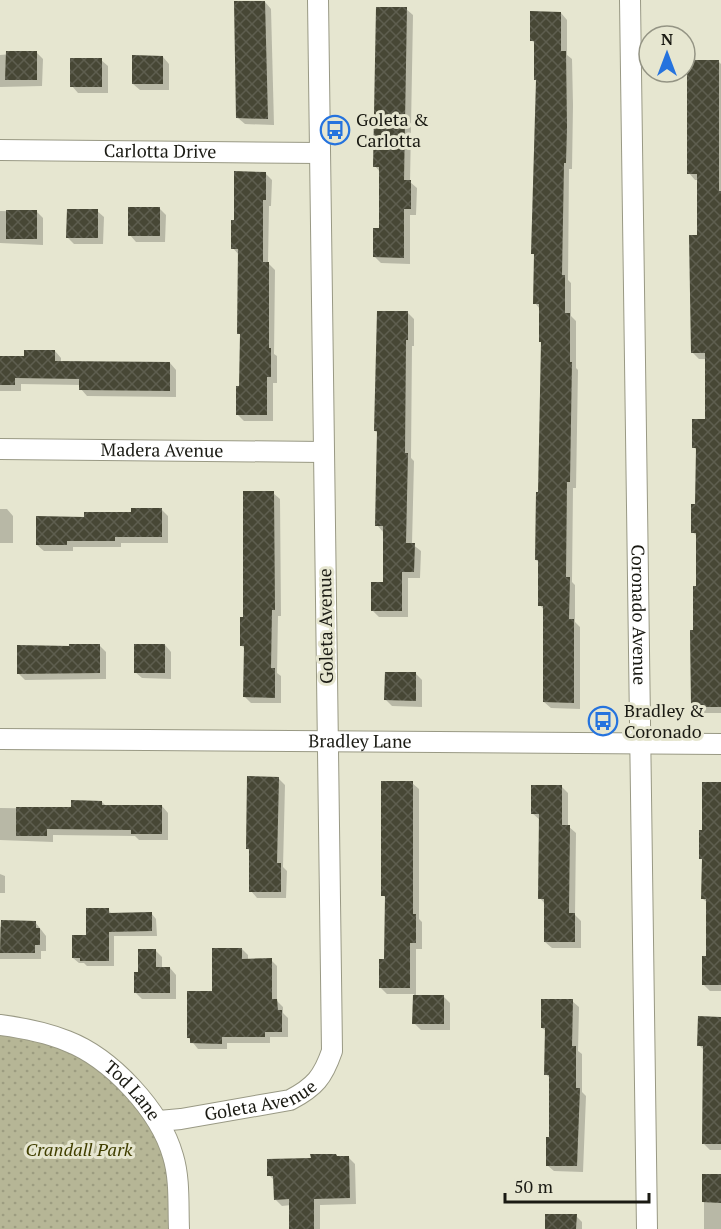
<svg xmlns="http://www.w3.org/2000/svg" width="721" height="1229" font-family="'PT Serif',serif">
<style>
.park{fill:url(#park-dots)}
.shadow{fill:#0003}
.building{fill:url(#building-cross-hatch)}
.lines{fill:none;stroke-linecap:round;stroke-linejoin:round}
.minor-casing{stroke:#999984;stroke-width:22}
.minor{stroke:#fff;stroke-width:20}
.labels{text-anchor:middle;stroke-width:6;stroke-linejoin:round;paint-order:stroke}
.poi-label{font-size:18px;fill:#1a1a13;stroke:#e6e6d0;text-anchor:start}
.street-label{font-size:18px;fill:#1a1a13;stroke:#e6e6d0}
.park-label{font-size:18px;font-style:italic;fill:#413f00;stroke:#e6e6d0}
</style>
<defs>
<pattern id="park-dots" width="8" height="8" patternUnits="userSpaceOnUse" patternTransform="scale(1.5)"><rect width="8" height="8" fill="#b6b696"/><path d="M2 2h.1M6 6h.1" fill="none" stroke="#9c9c80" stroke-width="1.8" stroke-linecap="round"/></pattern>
<pattern id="building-cross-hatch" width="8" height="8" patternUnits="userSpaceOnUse" patternTransform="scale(1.5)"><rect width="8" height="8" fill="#474735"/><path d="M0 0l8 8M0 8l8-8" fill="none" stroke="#5e5e4f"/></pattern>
</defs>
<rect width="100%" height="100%" fill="#e6e6d0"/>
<!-- park -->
<polygon class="park" points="0,1025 69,1042 159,1121 179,1229 0,1229"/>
<!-- shadow -->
<g class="shadow">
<polygon points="265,2 271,9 274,125 245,124 238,118"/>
<polygon points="406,9 413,15 410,182 417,188 416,215 410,215 410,264 381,263 375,257 380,230 381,173 375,166"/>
<polygon points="561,13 567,20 567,55 572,59 573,105 572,169 569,169 568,280 571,283 571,316 576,321 576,368 578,370 576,488 573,488 572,582 575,585 575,622 580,627 580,709 551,708 544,702 544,610 540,605 540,563 536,560 540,494 542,343 540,341 540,309 535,303 535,256 533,253 537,81 536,44 531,40"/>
<polygon points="36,52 43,59 42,86 0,87 0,55"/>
<polygon points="163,57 169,64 169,90 140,90 133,84"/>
<polygon points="101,60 108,66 108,93 78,93 72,86"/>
<polygon points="718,61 721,64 721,713 699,713 692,707 698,537 693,532 697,505 697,451 694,447 707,420 707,359 699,359 692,352 698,237 698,180 695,180 689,173"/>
<polygon points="265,173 272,180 271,206 269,206 268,263 275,270 274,354 277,356 277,383 273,383 273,421 244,421 237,414 241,388 241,336 239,333 239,255 233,248 236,221"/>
<polygon points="159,208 166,215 165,242 136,242 130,235"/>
<polygon points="0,211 37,212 43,218 43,245 0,243"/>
<polygon points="97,211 104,217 103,244 74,244 68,238"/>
<polygon points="408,313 414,319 414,346 412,346 411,458 414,461 412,544 421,551 420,578 408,578 408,617 379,617 372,610 384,584 383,532 377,525 379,434 375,431"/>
<polygon points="55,351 61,358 61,363 170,363 176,370 176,397 87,396 81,389 81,385 21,384 21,391 0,391 0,358 25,358"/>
<polygon points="273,493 280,499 281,616 278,616 277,673 281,676 281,703 251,703 245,697 245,649 242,646"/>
<polygon points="0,509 7,509 13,516 13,543 0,543"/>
<polygon points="162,510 168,516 168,543 121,543 121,547 73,547 73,551 44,551 37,545 85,518"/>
<polygon points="165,645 171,652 171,679 142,678 135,672"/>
<polygon points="100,646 106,652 106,679 25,680 19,674"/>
<polygon points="415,673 422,680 422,707 392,706 386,700"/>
<polygon points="278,778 285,785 283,867 287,871 286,898 257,898 251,891 251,852 247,848"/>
<polygon points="412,783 419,789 419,919 422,922 422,949 416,949 416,997 444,997 450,1003 450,1030 421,1030 414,1023 414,994 387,994 380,987 386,961 386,898 383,895"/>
<polygon points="721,783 721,991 710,991 703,984 708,958 708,903 703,899 703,861 701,858 703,831"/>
<polygon points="562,787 568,793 568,826 576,833 575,915 581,921 581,948 552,948 545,942 545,904 540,898 540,820 532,813"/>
<polygon points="102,802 106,806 162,806 168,813 168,840 139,840 135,836 53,835 53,842 0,840 0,808 73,809"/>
<polygon points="0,874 5,876 5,893 0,893"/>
<polygon points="108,910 112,914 151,913 156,919 157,936 114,936 114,966 87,966 84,963 79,963 73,958"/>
<polygon points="35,922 46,936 46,951 41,951 41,959 0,959 0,927"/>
<polygon points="242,949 248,955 248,960 271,960 277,966 277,1001 283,1007 283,1013 288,1018 288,1037 270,1037 270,1043 227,1043 227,1049 198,1049 189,1038 213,993"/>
<polygon points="155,950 162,957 162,968 170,968 176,975 176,999 142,999 135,992 140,974"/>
<polygon points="572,1001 579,1007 578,1051 582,1054 582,1092 586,1096 583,1172 554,1171 547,1165 550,1138 551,1079 546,1074 546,1031 542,1028"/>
<polygon points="721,1018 721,1150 710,1150 704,1144 704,1050 699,1045"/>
<polygon points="348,1157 355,1164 356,1204 320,1205 320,1229 291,1229 291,1205 282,1206 275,1199 275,1181 269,1175 338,1158"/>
<rect x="704" y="1175" width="17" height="54"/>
<polygon points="576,1216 582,1222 582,1229 547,1229"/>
</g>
<!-- building -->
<g class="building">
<polygon points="234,1 265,1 268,119 236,118"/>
<polygon points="376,7 407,7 404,180 411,180 411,209 404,209 404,258 373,257 373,228 379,228 379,167 373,167"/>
<polygon points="530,11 561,12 561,51 566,51 567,127 566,163 564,163 562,275 565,275 565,313 570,313 570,362 572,362 570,482 567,482 566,577 570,577 569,619 574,619 574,703 543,702 543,606 538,606 538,560 535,560 536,492 538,492 541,342 539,342 539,304 533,304 534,254 531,254 536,80 534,80 534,41 530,41"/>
<polygon points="6,51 37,51 37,80 5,80"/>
<polygon points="132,55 163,56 163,84 132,84"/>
<rect x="70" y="58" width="32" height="29"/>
<polygon points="687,60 719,60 719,191 721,191 721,707 691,707 690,630 693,630 693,586 696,586 696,533 691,533 691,504 695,504 696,448 692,448 692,419 705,419 705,353 691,353 689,235 697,235 697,174 687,174"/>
<polygon points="234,171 266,172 266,200 263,200 263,262 269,262 269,348 271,348 271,377 267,377 267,415 236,415 236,386 239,386 240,334 237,334 238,249 231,249 231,220 234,220"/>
<rect x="128" y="207" width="32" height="29"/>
<polygon points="67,209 98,209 98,238 66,238"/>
<rect x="6" y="210" width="31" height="29"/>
<polygon points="377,311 408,311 408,340 406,340 405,453 408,453 406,543 415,543 414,572 402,572 402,611 371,611 371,582 383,582 383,526 375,526 377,431 374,431"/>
<polygon points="24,350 55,350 55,361 170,362 170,391 79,390 79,379 15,378 15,385 0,385 0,356 24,356"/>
<polygon points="243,491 274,491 275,610 272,610 271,668 275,668 275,698 243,697 244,646 240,646 240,617 243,617"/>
<polygon points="131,508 162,508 162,537 115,537 115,541 67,541 67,545 36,545 36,516 84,517 84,512 131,512"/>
<polygon points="69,644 100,644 100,673 17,674 17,645 69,646"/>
<rect x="134" y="644" width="31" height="29"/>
<polygon points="385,672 416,672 416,701 384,700"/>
<polygon points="247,776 279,777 277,863 281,863 281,892 249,892 249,849 246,849"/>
<polygon points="381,781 413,781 413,914 416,914 416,943 410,943 410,988 379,988 379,959 384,959 385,896 381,896"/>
<polygon points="702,782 721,782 721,985 702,985 702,956 706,956 706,899 701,899 702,859 699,859 699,830 702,830"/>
<polygon points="531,785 562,785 562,825 570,825 569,913 575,913 575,942 544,942 544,899 538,899 539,814 531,814"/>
<polygon points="71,800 102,801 102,805 162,805 162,834 131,834 131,830 47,829 47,836 16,836 16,807 71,807"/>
<polygon points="86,908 109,908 109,913 152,912 152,931 109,932 109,961 80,961 80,958 72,958 72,935 86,935"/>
<polygon points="1,920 36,921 36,928 40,928 40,945 35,945 35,953 0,953"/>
<polygon points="212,948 242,948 242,959 272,958 272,999 277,999 278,1010 282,1010 282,1032 265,1032 265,1037 222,1037 222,1044 190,1043 190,1038 187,1038 187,991 212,991"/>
<polygon points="138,949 156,949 156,967 170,967 170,993 134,993 134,972 138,972"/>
<polygon points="413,995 444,995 444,1024 412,1024"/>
<polygon points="541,999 573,999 572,1046 576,1046 576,1088 580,1088 577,1166 546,1166 546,1137 549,1137 549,1075 544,1075 545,1028 541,1028"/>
<polygon points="698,1016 721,1017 721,1144 702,1144 703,1046 697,1046"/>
<polygon points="310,1154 336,1154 337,1156 349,1156 350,1198 314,1199 314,1229 289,1229 289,1199 274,1200 273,1176 267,1176 267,1159 311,1158"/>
<polygon points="702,1174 721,1174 721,1203 702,1202"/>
<polygon points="545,1214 577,1214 576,1229 545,1229"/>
</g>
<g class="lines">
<!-- minor casing -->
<g class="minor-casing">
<g id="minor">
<path id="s1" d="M630,0L647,1229"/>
<path id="s2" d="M0,150L320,153"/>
<path id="s3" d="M0,449L323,452"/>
<path id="s4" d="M0,739L721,744"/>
<path id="s5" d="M0,1025C23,1028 45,1032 67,1041C111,1058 160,1110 173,1156C180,1179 178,1205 179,1229"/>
<path id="s6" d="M159,1121L181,1119L290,1100C315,1087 323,1077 332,1051L318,0"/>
</g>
</g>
<!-- minor -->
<use href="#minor" class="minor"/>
</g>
<!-- icons -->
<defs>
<g id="bus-ring" transform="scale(1.5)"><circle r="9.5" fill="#e6e6d0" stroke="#2573de" stroke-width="1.5"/><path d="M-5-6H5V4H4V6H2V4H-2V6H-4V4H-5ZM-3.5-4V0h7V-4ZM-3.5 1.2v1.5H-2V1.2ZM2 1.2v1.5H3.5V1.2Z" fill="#2573de"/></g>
</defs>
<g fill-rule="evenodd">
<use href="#bus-ring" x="335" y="130"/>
<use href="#bus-ring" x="603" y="721"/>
</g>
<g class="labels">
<!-- poi labels -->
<g class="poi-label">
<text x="356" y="126">Goleta &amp;<tspan x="356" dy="21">Carlotta</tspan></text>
<text x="624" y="717">Bradley &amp;<tspan x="624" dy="21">Coronado</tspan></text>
</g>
<!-- street labels -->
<g class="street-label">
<text dy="6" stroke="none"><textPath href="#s2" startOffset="160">Carlotta Drive</textPath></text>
<text dy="6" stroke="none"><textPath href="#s3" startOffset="162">Madera Avenue</textPath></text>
<text dy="6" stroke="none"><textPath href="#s1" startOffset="615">Coronado Avenue</textPath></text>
<text transform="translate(326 626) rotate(-91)" y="6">Goleta Avenue</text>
<text dy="6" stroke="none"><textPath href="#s4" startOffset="360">Bradley Lane</textPath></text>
<text dy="6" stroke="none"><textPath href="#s5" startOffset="152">Tod Lane</textPath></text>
<text dy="6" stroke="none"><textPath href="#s6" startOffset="104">Goleta Avenue</textPath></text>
</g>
<!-- park labels -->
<g class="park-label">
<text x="79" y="1156">Crandall Park</text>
</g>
</g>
<!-- north arrow -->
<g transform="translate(667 54)"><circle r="28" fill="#e6e6d0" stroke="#949484" stroke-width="1.5"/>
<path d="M0-4.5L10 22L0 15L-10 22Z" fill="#2573de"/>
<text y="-9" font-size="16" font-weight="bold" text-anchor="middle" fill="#1a1a13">N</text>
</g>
<!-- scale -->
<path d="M505 1193v9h144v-9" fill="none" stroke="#1a1a13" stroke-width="3"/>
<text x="514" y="1193" font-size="18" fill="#1a1a13" stroke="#e6e6d0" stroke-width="4.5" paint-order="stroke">50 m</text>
</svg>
